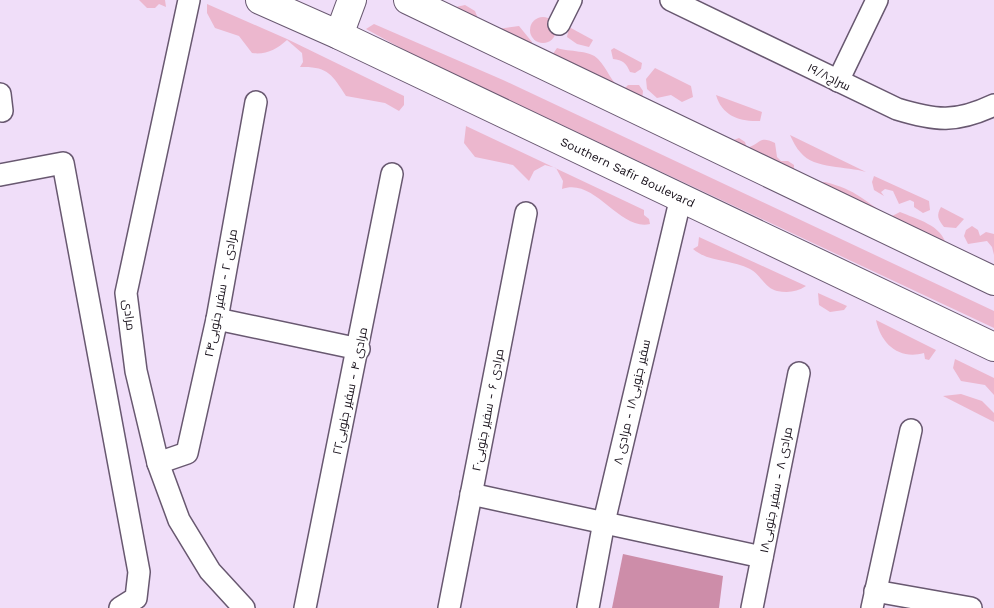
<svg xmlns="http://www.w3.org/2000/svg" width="994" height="608" font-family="'Work Sans',Cairo,sans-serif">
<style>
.green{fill:#ecb7ce}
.forest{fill:#cd8da9}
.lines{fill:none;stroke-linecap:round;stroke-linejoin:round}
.minor-casing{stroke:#685870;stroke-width:24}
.secondary-casing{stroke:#685870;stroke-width:30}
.minor{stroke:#fff;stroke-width:21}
.secondary{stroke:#fff;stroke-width:28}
.labels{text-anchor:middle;stroke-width:4;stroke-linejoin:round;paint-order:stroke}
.street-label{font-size:12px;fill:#160f19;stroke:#fff}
</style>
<rect width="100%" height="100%" fill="#f0def9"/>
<!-- green -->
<g class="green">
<polygon points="139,0 165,0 166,7 159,4 155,8 147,8"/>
<path d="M207,4L287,39L404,96V105L399,111L385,103L346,96C332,74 327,66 300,67L303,62L302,53L287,40C277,49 266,55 252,53L239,36L215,28L207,13Z"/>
<polygon points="465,5 475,11 479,21 498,29 519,26 532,42 533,48 447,9"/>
<circle cx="543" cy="30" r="13"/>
<polygon points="374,24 503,80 994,311 994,328 419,58 366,29"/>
<polygon points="569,27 593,40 589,47 577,44 567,37"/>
<path d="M557,48C569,52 590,50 598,59C608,69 610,82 623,90L628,85H639L643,91L642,100L550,58Z"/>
<path d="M614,48L642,63L641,69L635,73L630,72C626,63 623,60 613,59L611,50Z"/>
<polygon points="655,68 691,86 693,97 682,102 671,95 657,98 647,89 646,79"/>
<path d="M716,95L762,112L760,121C740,122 722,116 716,95Z"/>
<path d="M466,126L644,210V215L649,219L650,224C619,231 595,177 562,189L563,181L556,168L545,165L534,171L529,181L513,165L475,157L464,143Z"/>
<path d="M790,135L866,172C847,166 814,169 801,153C796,148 793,141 790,135Z"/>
<path d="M739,138L745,142L747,148C761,144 759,135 775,143L777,157L781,161H788L794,165V172L731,141Z"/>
<polygon points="874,176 929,201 930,210 923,213 914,207 914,202 910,200 899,204 893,191 885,189 881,192 884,196 874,190 872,182"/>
<path d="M825,182C857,190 864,201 890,217L900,212C916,219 942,225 946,245L814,183Z"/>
<path d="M941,207L964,219L956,228L944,227C938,219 936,216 941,207Z"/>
<polygon points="972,226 978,230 980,236 986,232 994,234 994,255 992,247 987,241 968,244 964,236 966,230"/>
<path d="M699,237L806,286C797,292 788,293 777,291C765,288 760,274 750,269C731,259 710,263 693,249L698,246Z"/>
<polygon points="818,293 847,306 844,310 830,312 819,305"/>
<path d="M876,320L936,350L929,360L925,359L924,353C899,360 881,344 876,320Z"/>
<polygon points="955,359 994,378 994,395 985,385 961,381 953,368"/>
<polygon points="961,394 982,401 994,413 994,422 943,396"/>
</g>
<!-- forest -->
<polygon class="forest" points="623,554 723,576 719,608 612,608"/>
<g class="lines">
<!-- minor casing -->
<g class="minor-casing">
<g id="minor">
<polyline points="189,0 126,293 136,371 158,463 179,520 210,571 244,608"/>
<path d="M671,0L897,109C936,121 956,123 994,105"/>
<polyline points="559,24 571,0"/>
<polyline points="838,81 877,0"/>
<polyline points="0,94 2,111"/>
<polyline points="0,175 63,163 139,572 136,598 120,608"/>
<polyline points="217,319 359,349"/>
<polyline points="158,463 187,453 217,319 256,102"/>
<polyline points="471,494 762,557"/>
<polyline points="875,591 971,608"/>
<polyline points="305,608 392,174"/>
<polyline points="449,608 526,213"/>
<polyline points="588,608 604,522 681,197"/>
<polyline points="752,608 799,373"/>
<polyline points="872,608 911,430"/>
</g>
</g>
<!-- secondary casing -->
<g class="secondary-casing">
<g id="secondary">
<path id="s1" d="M260,0L339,35L994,347"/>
<polyline points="408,0 994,281"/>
<polyline points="339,35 352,0"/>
</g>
</g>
<!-- minor -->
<use href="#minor" class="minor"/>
<!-- secondary -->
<use href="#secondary" class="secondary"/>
</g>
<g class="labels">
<!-- street labels -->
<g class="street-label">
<text transform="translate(829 77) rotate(26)" y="4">سراج۱۹/۸</text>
<text dy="4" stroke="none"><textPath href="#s1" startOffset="406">Southern Safir Boulevard</textPath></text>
<text transform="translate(221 293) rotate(-79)" y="4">مرادی ۲ - سفیر جنوبی۲۴</text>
<text transform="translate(129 315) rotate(83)" y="4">مرادی</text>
<text transform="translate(350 391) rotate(-78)" y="4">مرادی ۴ - سفیر جنوبی۲۲</text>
<text transform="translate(632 402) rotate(-77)" y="4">سفیر جنوبی۱۸ - مرادی ۸</text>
<text transform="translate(488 410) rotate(-79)" y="4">مرادی ۶ - سفیر جنوبی۲۰</text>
<text transform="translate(776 490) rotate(-79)" y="4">مرادی ۸ - سفیر جنوبی۱۸</text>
</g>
</g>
</svg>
